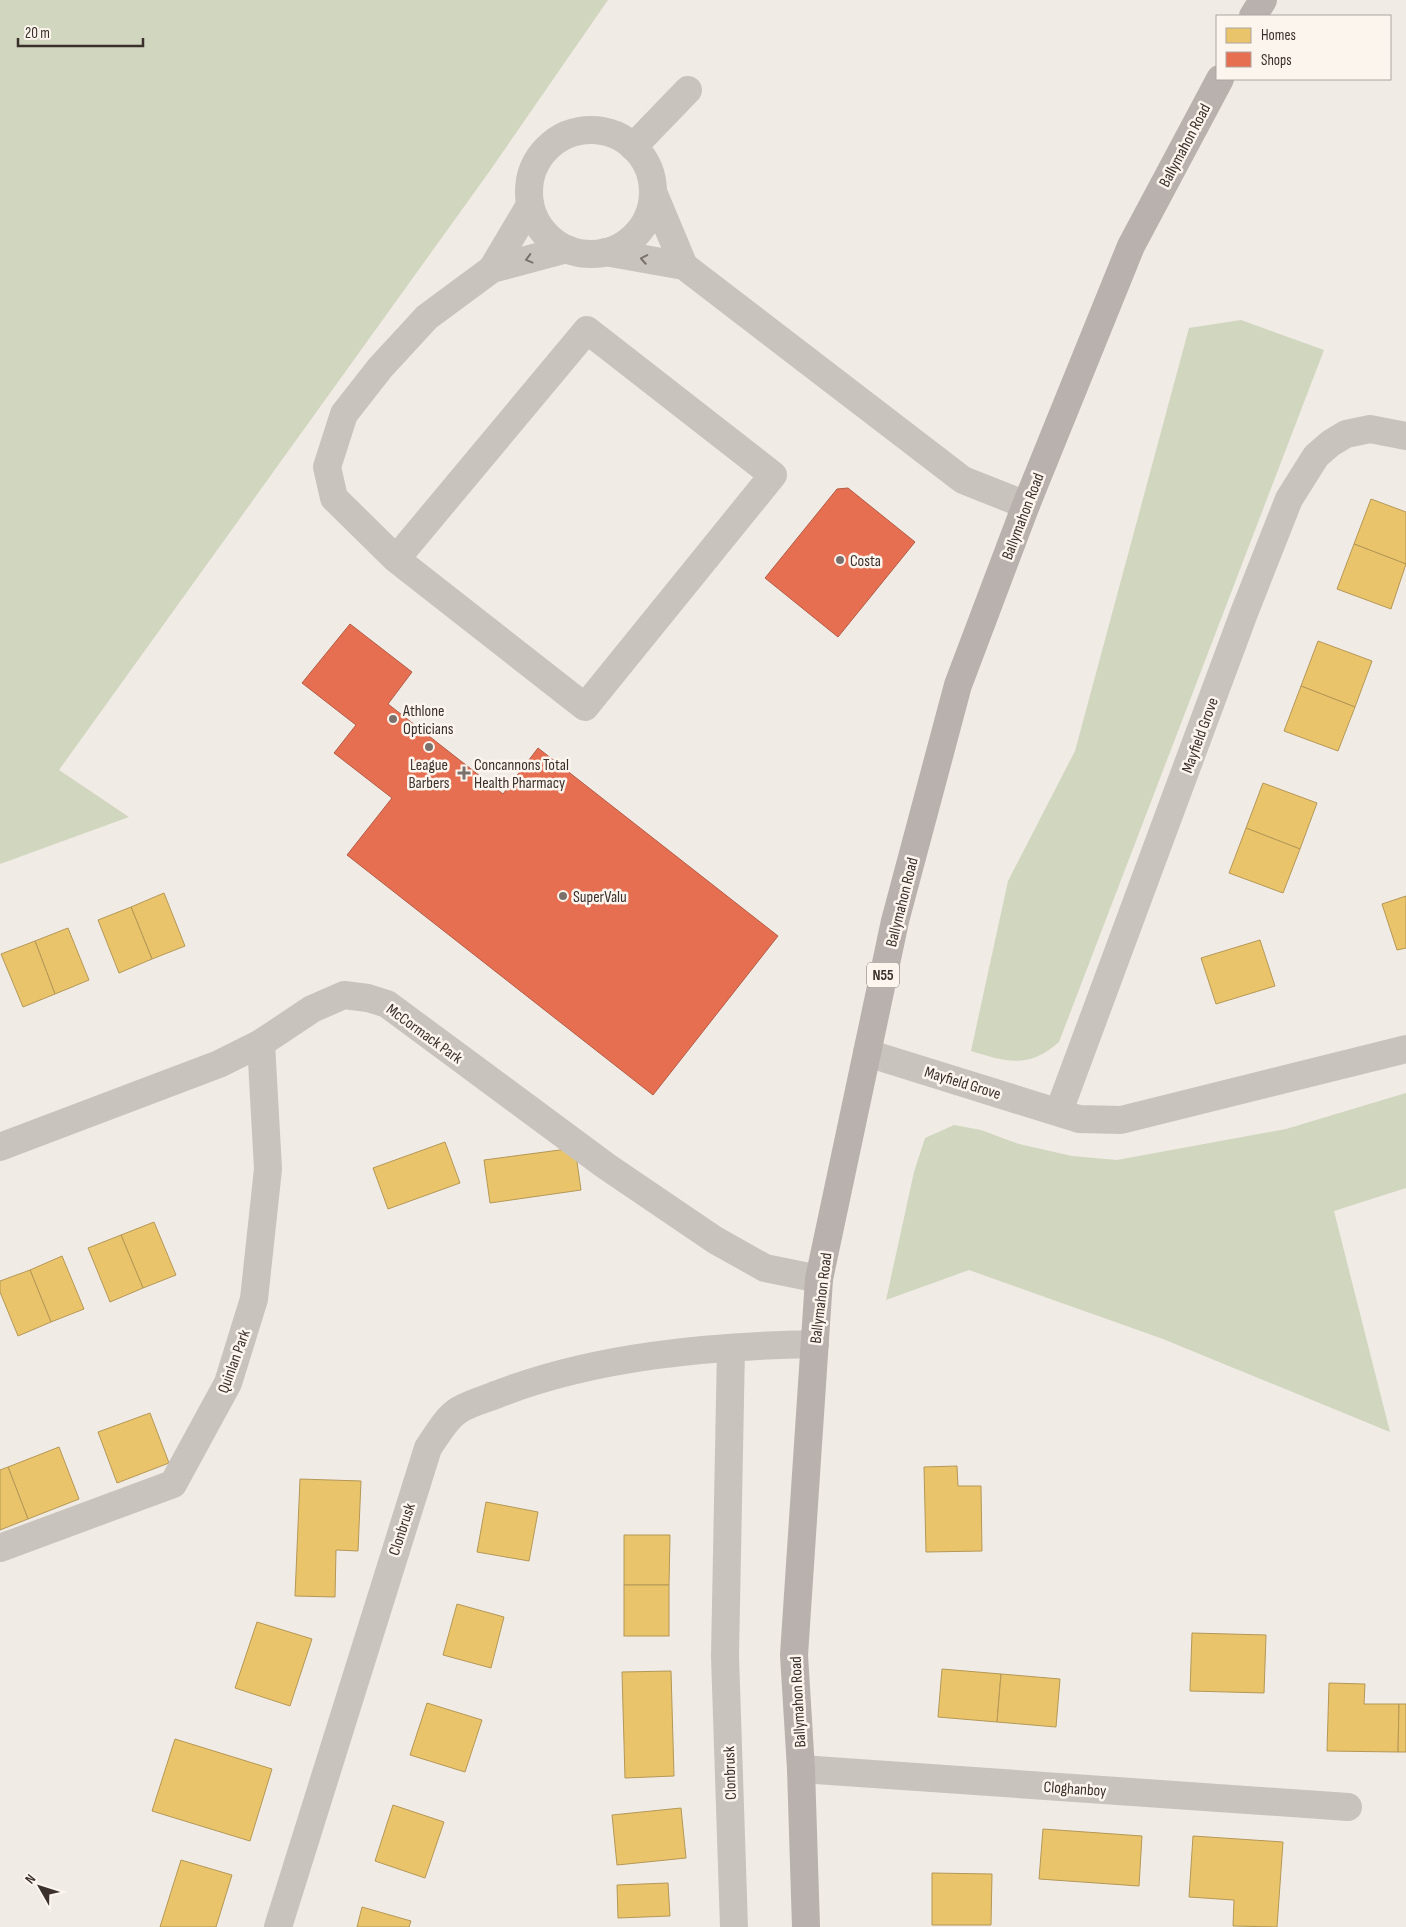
<svg xmlns="http://www.w3.org/2000/svg" width="1406" height="1927" font-family="'Sofia Sans Condensed',sans-serif">
<style>
.green{fill:#d1d6bf}
.homes{fill:#e9c46a;stroke:#b59857}
.shops{fill:#e76f51;stroke:#b35c46}
.lines{fill:none;stroke-linecap:round;stroke-linejoin:round}
.minor{stroke:#c9c3be;stroke-width:28}
.major{stroke:#b8b1ad;stroke-width:28}
.oneway{stroke:#7b726d}
.poi-dot{fill:#7a716c;stroke:#fbf5ee;stroke-width:2}
.labels{text-anchor:middle;stroke-width:5;stroke-linejoin:round;paint-order:stroke}
.shield{fill:#fbf5ee;stroke:#756b66;stroke-width:1}
.shield-label{font-size:15px;font-weight:bold;fill:#3b302b}
.street-label{font-size:16px;fill:#3b302b;stroke:#fbf5ee}
.poi-label{font-size:16px;fill:#3b302b;stroke:#fbf5ee;text-anchor:start}
</style>
<rect width="100%" height="100%" fill="#f0ebe5"/>
<!-- green -->
<g class="green">
<polygon points="0,0 608,0 489,172 59,770 129,817 0,864"/>
<path d="M1241,320L1324,350L1059,1042C1029,1069 1007,1062 971,1051L1008,881L1075,751L1189,328Z"/>
<polygon points="1406,1093 1406,1188 1334,1211 1390,1432 1163,1339 969,1270 886,1300 914,1172 925,1138 954,1125 981,1130 1019,1144 1072,1156 1117,1160 1286,1129"/>
</g>
<!-- homes -->
<g class="homes">
<polygon points="1371,499 1406,512 1406,564 1354,544"/>
<polygon points="1354,544 1406,564 1391,609 1337,589"/>
<polygon points="1318,641 1372,661 1355,707 1301,686"/>
<polygon points="1301,686 1355,707 1338,751 1284,731"/>
<polygon points="1263,783 1317,803 1300,849 1246,828"/>
<polygon points="1246,828 1300,849 1283,893 1229,873"/>
<polygon points="164,893 185,946 152,959 131,907"/>
<polygon points="1406,896 1406,948 1397,950 1382,904"/>
<polygon points="131,907 152,959 119,973 98,920"/>
<polygon points="68,928 89,980 55,994 35,941"/>
<polygon points="1260,940 1275,986 1216,1004 1201,958"/>
<polygon points="35,941 55,994 23,1007 1,954"/>
<polygon points="445,1142 460,1183 388,1209 373,1168"/>
<polygon points="575,1148 581,1190 490,1203 484,1160"/>
<polygon points="154,1222 176,1275 143,1288 121,1235"/>
<polygon points="121,1235 143,1288 110,1302 88,1248"/>
<polygon points="62,1256 84,1309 51,1322 30,1270"/>
<polygon points="30,1270 51,1322 18,1336 0,1292 0,1281"/>
<polygon points="150,1413 169,1463 117,1483 98,1432"/>
<polygon points="59,1447 79,1499 28,1519 8,1467"/>
<polygon points="957,1466 958,1486 981,1486 982,1551 926,1552 924,1467"/>
<polygon points="8,1467 28,1519 0,1530 0,1470"/>
<polygon points="300,1479 361,1481 358,1551 336,1550 335,1597 295,1596"/>
<polygon points="486,1502 538,1512 529,1561 477,1552"/>
<polygon points="624,1535 670,1535 669,1585 624,1585"/>
<rect x="624" y="1585" width="45" height="51"/>
<polygon points="457,1604 504,1617 491,1668 443,1655"/>
<polygon points="257,1622 312,1639 290,1706 235,1688"/>
<polygon points="1192,1633 1266,1635 1264,1693 1190,1691"/>
<polygon points="942,1669 1001,1674 997,1722 938,1717"/>
<polygon points="671,1671 674,1776 625,1778 622,1672"/>
<polygon points="1001,1674 1060,1679 1056,1727 997,1722"/>
<polygon points="1329,1683 1365,1684 1364,1704 1399,1704 1398,1752 1327,1751"/>
<polygon points="427,1703 482,1720 465,1772 410,1755"/>
<polygon points="1399,1704 1406,1704 1406,1752 1398,1752"/>
<polygon points="175,1739 272,1769 250,1841 152,1811"/>
<polygon points="393,1805 444,1822 425,1878 375,1861"/>
<polygon points="681,1808 686,1858 617,1865 612,1815"/>
<polygon points="1043,1829 1142,1836 1139,1886 1039,1879"/>
<polygon points="1193,1836 1283,1842 1277,1927 1233,1926 1234,1900 1189,1897"/>
<polygon points="181,1860 232,1875 216,1927 160,1927"/>
<polygon points="932,1873 992,1874 991,1925 932,1925"/>
<polygon points="668,1883 670,1916 618,1918 617,1885"/>
<polygon points="362,1907 411,1921 409,1927 357,1927"/>
</g>
<!-- shops -->
<g class="shops">
<polygon points="848,488 915,542 838,637 765,578 837,489"/>
<polygon points="350,624 412,672 388,704 503,794 538,748 778,936 653,1095 347,855 392,798 334,753 356,725 302,683"/>
</g>
<g class="lines">
<!-- minor -->
<g class="minor">
<circle cx="591" cy="192" r="62"/>
<polyline points="633,147 688,90"/>
<polyline points="653,192 684,266"/>
<polyline points="605,252 684,266 963,480 1026,505"/>
<polyline points="492,269 530,205"/>
<polyline points="396,559 587,330 773,475 585,707 396,559 334,498 327,467 344,414 380,368 427,317 492,269 567,249"/>
<polyline points="867,1053 1079,1119 1121,1120 1406,1049"/>
<polyline points="1059,1111 1244,613 1289,499 1316,456 1331,443 1346,434 1370,429 1406,436"/>
<polyline points="0,1147 219,1064 261,1043 312,1009 344,995 368,998 387,1004 606,1166 715,1240 765,1268 819,1279"/>
<polyline points="731,1348 725,1656 734,1927"/>
<polyline points="0,1548 173,1484 228,1383 254,1299 268,1169 261,1043"/>
<polyline points="801,1769 1348,1807"/>
<path d="M278,1927L428,1448C437,1435 446,1418 459,1410C470,1403 486,1399 498,1394C596,1356 710,1346 815,1344"/>
</g>
<!-- major -->
<g class="major">
<polyline points="1253,16 1263,0"/>
<polyline points="806,1927 801,1769 794,1655 819,1279 895,921 958,685 1026,505 1131,246 1220,79"/>
</g>
</g>
<!-- one-way arrows -->
<defs><path id="oneway-chevron" d="M-2-3.5L2.5 0L-2 3.5" fill="none" stroke-width="1.6" stroke-linecap="round" stroke-linejoin="round" transform="scale(1.25)"/></defs>
<g class="oneway">
<use href="#oneway-chevron" transform="translate(529 259) rotate(165)"/>
<use href="#oneway-chevron" transform="translate(644 259) rotate(-170)"/>
</g>
<!-- markers -->
<g class="poi-dot">
<circle cx="840" cy="560" r="5"/>
<circle cx="393" cy="719" r="5"/>
<circle cx="429" cy="747" r="5"/>
<path d="M461.5 765.5h5v5h5v5h-5v5h-5v-5h-5v-5h5z"/>
<circle cx="563" cy="896" r="5"/>
</g>
<g class="labels">
<!-- shield labels -->
<rect class="shield" x="867" y="962.5" width="32" height="25" rx="4"/>
<g class="shield-label">
<text x="883" y="980">N55</text>
</g>
<!-- street labels -->
<g class="street-label">
<text transform="translate(1184 145) rotate(-62)" y="6">Ballymahon Road</text>
<text transform="translate(1022 516) rotate(-69)" y="6">Ballymahon Road</text>
<text transform="translate(1199 735) rotate(-70)" y="6">Mayfield Grove</text>
<text transform="translate(901 902) rotate(-76)" y="6">Ballymahon Road</text>
<text transform="translate(425 1033) rotate(36)" y="6">McCormack Park</text>
<text transform="translate(963 1082) rotate(17)" y="6">Mayfield Grove</text>
<text transform="translate(820 1298) rotate(-83)" y="6">Ballymahon Road</text>
<text transform="translate(233 1361) rotate(-70)" y="6">Quinlan Park</text>
<text transform="translate(401 1529) rotate(-72)" y="6">Clonbrusk</text>
<text transform="translate(797 1702) rotate(-93)" y="6">Ballymahon Road</text>
<text transform="translate(729 1773) rotate(-92)" y="6">Clonbrusk</text>
<text transform="translate(1075 1788) rotate(4)" y="6">Cloghanboy</text>
</g>
<!-- poi labels -->
<g class="poi-label">
<text x="850" y="566">Costa</text>
<text x="403" y="716">Athlone<tspan x="403" dy="18">Opticians</tspan></text>
<text x="429" y="770" text-anchor="middle">League<tspan x="429" dy="18">Barbers</tspan></text>
<text x="474" y="770">Concannons Total<tspan x="474" dy="18">Health Pharmacy</tspan></text>
<text x="573" y="902">SuperValu</text>
</g>
</g>
<!-- legend -->
<rect x="1216" y="15" width="175" height="65" fill="#fbf5ee" stroke="#aea6a0"/>
<rect x="1226" y="28" width="25" height="15" fill="#e9c46a" stroke="#aea6a0"/>
<text x="1261" y="40" font-size="15" fill="#3b302b">Homes</text>
<rect x="1226" y="52" width="25" height="15" fill="#e76f51" stroke="#aea6a0"/>
<text x="1261" y="65" font-size="15" fill="#3b302b">Shops</text>
<!-- north arrow -->
<g transform="translate(40 1887) rotate(309)" stroke="#fbf5ee" stroke-width="4" paint-order="stroke">
<path d="M0-4L9 19L0 12L-9 19Z" fill="#3b302b"/>
<text y="-8" font-size="14" font-weight="bold" text-anchor="middle" fill="#3b302b">N</text>
</g>
<!-- scale -->
<path d="M18 38v8h125v-8" fill="none" stroke="#3b302b" stroke-width="2.5"/>
<text x="25" y="38" font-size="15" fill="#3b302b" stroke="#fbf5ee" stroke-width="4" paint-order="stroke">20 m</text>
</svg>
